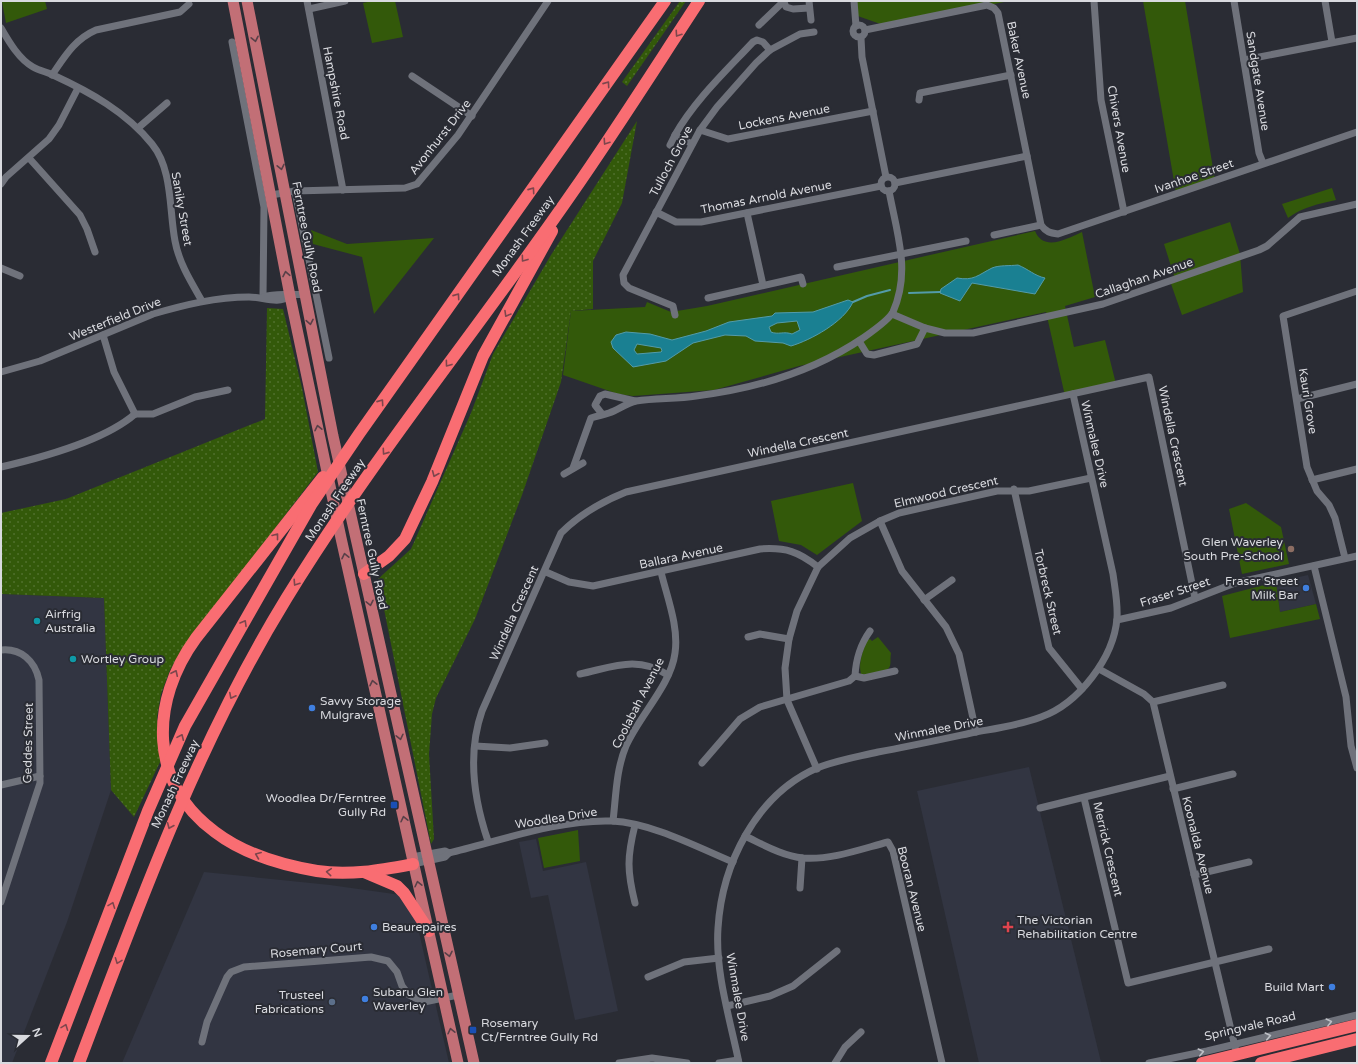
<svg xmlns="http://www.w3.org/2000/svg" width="1358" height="1064" font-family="'Varela Round',sans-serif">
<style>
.built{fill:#323542}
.grass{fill:url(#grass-dots)}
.park{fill:#33590a}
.water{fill:#1a8092;stroke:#539ba9;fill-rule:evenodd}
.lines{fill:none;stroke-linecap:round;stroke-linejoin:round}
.stream{stroke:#539ba9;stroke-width:2}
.street{stroke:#6f727b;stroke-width:7}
.primary{stroke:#c26f76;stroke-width:11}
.highway{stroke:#f96d72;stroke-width:12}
.oneway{stroke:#7d464d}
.oneway2{stroke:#584048}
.oneway3{stroke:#bec0c6}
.education-dot{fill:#8d6e63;stroke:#2a2c34;stroke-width:1.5}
.shop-dot{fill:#3f7fe0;stroke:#2a2c34;stroke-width:1.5}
.culture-dot{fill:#0f9aa8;stroke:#2a2c34;stroke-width:1.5}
.transit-dot{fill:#1a4fb4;stroke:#2a2c34;stroke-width:1.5}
.health-dot{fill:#e0444e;stroke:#2a2c34;stroke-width:1.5}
.service-dot{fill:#5c6f8a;stroke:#2a2c34;stroke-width:1.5}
.labels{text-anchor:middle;stroke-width:4;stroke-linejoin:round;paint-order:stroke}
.street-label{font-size:12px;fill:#d9dadf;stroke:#2a2c34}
.poi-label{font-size:12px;fill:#d9dadf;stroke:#2a2c34;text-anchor:start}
</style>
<defs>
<pattern id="grass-dots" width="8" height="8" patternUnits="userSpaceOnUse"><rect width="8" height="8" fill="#33590a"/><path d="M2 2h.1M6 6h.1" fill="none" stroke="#50702d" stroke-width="1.8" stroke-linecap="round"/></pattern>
</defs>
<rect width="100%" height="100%" fill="#2a2c34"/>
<!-- built -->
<g class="built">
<polygon points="1308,575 1316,604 1280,612 1276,582"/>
<polygon points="1,594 104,598 111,790 67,922 12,1063 1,1063"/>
<polygon points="1029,767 1101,1062 979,1063 917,791"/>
<polygon points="536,839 543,871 586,862 618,1011 575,1020 548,895 531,898 519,842"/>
<polygon points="204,872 330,885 401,895 415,915 449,1063 122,1063"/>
</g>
<!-- grass -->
<g class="grass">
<polygon points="680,1 686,1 627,86 622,82"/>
<polygon points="637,121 622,203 593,261 593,309 571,311 561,382 522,495 475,619 436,698 432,714 429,754 434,839 431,844 378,579 411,549 471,413 493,354 551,255"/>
<polygon points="267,308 283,309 302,388 318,472 179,654 170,670 161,694 157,717 161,760 134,817 111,790 104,598 1,594 1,513 66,499 265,419"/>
</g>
<!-- park -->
<g class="park">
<polygon points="6,1 45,1 47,9 6,23 2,2"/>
<polygon points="372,1 395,1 403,37 372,43 363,3"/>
<polygon points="854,1 1009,1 886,26 855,15"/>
<polygon points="1143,1 1185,1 1215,180 1176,193"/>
<path d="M1332,188L1336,200C1318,204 1303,207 1288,218L1282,204Z"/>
<polygon points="1230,222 1240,254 1243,292 1182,315 1170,281 1175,279 1164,244"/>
<polygon points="311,230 347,244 434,238 374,314 362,257 313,244"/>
<path d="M1035,231C1044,252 1066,239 1082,232L1095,297L1065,306L1074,347L1105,340L1116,384L1065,396L1046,312L799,366L714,390L633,396L618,394L563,375L571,311L645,307L647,302L671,312L707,306Z"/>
<polygon points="853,483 862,521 817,555 801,545 779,541 771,501"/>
<polygon points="1246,503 1281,527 1289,564 1242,574 1229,509"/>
<polygon points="1276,582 1280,612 1316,604 1320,619 1230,638 1222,596"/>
<path d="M878,637L891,653C890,658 891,662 890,666C888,673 867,676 861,674C858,662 863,651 867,640L870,639L872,641Z"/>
<polygon points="578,830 580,861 544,868 538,838"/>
</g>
<!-- water -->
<g class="water">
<path d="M1018,265C1028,269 1035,276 1045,278L1035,294L972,283L960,301L940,293L941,289L957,278C974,281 978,275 992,268C999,265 1010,266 1018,265Z"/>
<path d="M848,300L853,302C844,322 811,340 791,346L783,343L755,341L746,336L725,335L693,343L666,361L633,367L613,348L611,342L616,335L626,332L650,334L672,340L706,331L729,322L772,316L775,313L813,312ZM797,321L800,330L792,334C784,331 778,335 771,332L769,327L777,323ZM637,344L661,348L662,351L661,352L637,354L634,350Z"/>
</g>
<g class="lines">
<!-- stream -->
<g class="stream">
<polyline points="909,293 940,292"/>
<polyline points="853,302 867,296 890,290"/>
</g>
<!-- street -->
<g class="street">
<polyline points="307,1 343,190"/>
<polyline points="809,1 811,20"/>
<polyline points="854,1 856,26"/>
<polyline points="1094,1 1101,100 1124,212"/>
<polyline points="1234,1 1259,153 1263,163"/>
<polyline points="1325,1 1332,42"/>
<polyline points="784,2 786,7 793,9 809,8"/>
<polyline points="309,9 345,1"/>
<circle cx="859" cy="31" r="6"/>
<polyline points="759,25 784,1"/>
<path d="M1,28C9,42 19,59 33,67C40,71 47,72 53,75C90,92 126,112 152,144C173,170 169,210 175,241C179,263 191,282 202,301"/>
<path d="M865,30L987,5L994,8L998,13L1041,225C1046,232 1050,233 1058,234L1357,132"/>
<polyline points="861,38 862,57 886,177"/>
<polyline points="232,42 264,207 263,297"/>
<polyline points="1244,60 1357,38"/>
<path d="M52,75C65,56 75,39 96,30L180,12L189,4"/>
<polyline points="412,76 472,116"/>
<polyline points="919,100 920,93 1011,75"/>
<polyline points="138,128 167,103"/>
<polyline points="700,130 728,139 873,111"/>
<path d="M692,144L675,135C695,100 725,72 753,42L757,40L763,42L770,50"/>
<polyline points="670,145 675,135"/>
<polyline points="29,158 80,215 87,229 95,252"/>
<circle cx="888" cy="184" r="7"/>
<polyline points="895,183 1027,156"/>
<polyline points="1,184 6,177 49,139 59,125 78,88"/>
<polyline points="295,191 329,358"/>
<polyline points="271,195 295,191 405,188 417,184 458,135 548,1"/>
<polyline points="656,212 676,222 701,222 881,186"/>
<polyline points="747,213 763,285"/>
<polyline points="994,235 1041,225"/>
<polyline points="837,267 966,241"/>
<polyline points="1,268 20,276"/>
<path d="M263,297C278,292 290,296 305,294"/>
<polyline points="708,298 801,277 803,284"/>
<polyline points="892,314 925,328 945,333 973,333 1103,304 1259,250 1267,246 1300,217 1357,204"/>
<polyline points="675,315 673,306 629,288 624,283 623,275 700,130 717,107 756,63 770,50 800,34 814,32"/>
<polyline points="103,335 114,372 135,414"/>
<polyline points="859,341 867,354 874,355 917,344 925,328"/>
<path d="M1,372L40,361L153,314C184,305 216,297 249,297C263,297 278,305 290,296"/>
<polyline points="1297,399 1357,384"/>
<polyline points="135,414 153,414 195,397 228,390"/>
<polyline points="602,414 595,405 600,396 605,394 635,401"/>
<path d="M1,467C40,458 105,440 135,414"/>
<path d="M573,468L591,418C597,416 603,415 609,413C618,410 627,403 636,401C656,398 677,399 696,396C754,389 814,371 863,338C870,333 889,320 893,312C911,271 897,234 889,191"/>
<polyline points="564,474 583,463"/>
<polyline points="1312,480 1357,469"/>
<polyline points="1014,489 1049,648 1082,689"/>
<polyline points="880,521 902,571 946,627 959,654 976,732"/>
<polyline points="1345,558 1335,518 1329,505 1317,491 1307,467 1283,316 1357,291"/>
<polyline points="1314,566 1346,697 1351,746 1357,768"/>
<path d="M546,572L569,582L593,586L760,549C786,547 799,552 818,567"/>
<polyline points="924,600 952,580"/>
<polyline points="1117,620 1171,608 1235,583 1357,556"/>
<polyline points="748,637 760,634 789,639"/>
<path d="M1,650C21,648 35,661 39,680L40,783L1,902"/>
<polyline points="1099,669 1144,694 1153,702 1237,1055"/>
<path d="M580,674C613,667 637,655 668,675"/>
<path d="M855,676C856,658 860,645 870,631"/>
<polyline points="1153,702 1223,685"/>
<polyline points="475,746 510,748 545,743"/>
<polyline points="702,763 740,719 760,707 849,681 855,676 864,678 895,671"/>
<polyline points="817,769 787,700 785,668 789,639 797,611 818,567 850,538 880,521 899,513 997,491 1029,491 1091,478"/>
<polyline points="1,785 40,776"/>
<polyline points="1173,789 1233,774"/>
<polyline points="1084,798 1128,983 1269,949"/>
<polyline points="1040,808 1170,776"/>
<path d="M613,821C616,796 616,770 626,746C639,716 671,685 675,653C679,627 667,597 661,572"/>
<path d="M635,825C627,857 627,871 635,903"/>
<path d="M745,836C764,845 783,856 803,858C832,860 861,849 888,842L893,851L942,1063"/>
<path d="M488,841C474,800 467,754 482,711L561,533C580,514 601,502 626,492L1149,377L1195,598"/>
<polyline points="412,857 445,851 449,853"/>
<path d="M413,864L445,857L449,853C499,841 560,819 612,821C652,823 697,847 733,862"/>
<polyline points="1194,875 1249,862"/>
<polyline points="800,888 802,858"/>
<polyline points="648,977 684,962 719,958"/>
<polyline points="727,1006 770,996 793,986 837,951"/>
<polyline points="202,1042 207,1022 227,977 231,972 244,967 371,957 388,961 397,972 402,986 409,995 424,1002 458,995"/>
<polyline points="619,1063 652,1058 687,1063"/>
<polyline points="719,1063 738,1060"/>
<path d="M739,1063C730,1019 715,972 718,928C722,864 756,795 817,768C837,760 857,757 878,752C911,746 943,739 976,732C998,728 1020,725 1041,717C1078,704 1114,658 1117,618C1118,604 1115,589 1113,574L1073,394"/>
<polyline points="835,1063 845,1047 861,1032"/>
<polyline points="1149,1063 1207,1051 1357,1015"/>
</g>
<!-- primary -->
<g class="primary">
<polyline points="233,1 290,296 341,538 458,1063"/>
<polyline points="247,1 333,436 474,1063"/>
</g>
<!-- highway -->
<g class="highway">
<path d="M323,477L196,638C150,701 148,783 215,832C244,854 281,865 317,871C350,876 381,870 413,864"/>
<polyline points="364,574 389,556 405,539 432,482 483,356 552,231"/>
<polyline points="364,872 397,886 404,893 429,931"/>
<polyline points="51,1063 148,811 185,726 311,505 359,434 665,1"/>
<path d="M79,1063C139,904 197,744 286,599C373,457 478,329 572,193C616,130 657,65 699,1"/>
<polyline points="1202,1063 1357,1025"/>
<polyline points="1261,1063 1357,1039"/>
</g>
</g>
<!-- one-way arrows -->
<defs><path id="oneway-chevron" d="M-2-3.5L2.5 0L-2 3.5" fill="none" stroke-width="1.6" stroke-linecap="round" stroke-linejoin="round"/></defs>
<g class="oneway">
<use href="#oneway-chevron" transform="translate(678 34) rotate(124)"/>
<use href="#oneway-chevron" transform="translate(607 84) rotate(-55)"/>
<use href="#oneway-chevron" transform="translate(606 142) rotate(124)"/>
<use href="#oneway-chevron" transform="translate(532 190) rotate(-55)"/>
<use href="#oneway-chevron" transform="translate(524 259) rotate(126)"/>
<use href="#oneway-chevron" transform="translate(457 296) rotate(-55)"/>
<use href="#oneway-chevron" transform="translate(507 314) rotate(120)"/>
<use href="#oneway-chevron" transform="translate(448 364) rotate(126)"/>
<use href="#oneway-chevron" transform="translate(381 402) rotate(-55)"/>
<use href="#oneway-chevron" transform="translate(385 452) rotate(125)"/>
<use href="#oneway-chevron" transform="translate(435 474) rotate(113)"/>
<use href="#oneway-chevron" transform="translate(276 536) rotate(-52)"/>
<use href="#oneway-chevron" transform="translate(296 583) rotate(123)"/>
<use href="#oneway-chevron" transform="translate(244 623) rotate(-60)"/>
<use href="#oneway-chevron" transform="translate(175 673) rotate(-65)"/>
<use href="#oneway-chevron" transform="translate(232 696) rotate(117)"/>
<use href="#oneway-chevron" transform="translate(181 737) rotate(-66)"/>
<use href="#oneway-chevron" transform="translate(170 826) rotate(113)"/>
<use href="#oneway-chevron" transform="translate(258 855) rotate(-158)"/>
<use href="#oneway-chevron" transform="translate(329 872) rotate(-175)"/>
<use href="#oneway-chevron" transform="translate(112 905) rotate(-69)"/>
<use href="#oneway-chevron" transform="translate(118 961) rotate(111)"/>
<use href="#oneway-chevron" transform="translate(65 1027) rotate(-69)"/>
</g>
<g class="oneway2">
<use href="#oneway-chevron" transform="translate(255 39) rotate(78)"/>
<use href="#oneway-chevron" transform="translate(281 167) rotate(78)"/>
<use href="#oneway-chevron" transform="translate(286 274) rotate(-101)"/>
<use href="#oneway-chevron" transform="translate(310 322) rotate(79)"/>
<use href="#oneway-chevron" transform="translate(318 428) rotate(-102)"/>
<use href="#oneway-chevron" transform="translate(345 556) rotate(-102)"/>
<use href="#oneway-chevron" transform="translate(370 603) rotate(78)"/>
<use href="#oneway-chevron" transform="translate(373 683) rotate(-102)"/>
<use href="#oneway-chevron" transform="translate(400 737) rotate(77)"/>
<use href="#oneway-chevron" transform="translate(404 819) rotate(-103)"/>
<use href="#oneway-chevron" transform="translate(418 884) rotate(-103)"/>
<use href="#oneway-chevron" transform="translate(449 954) rotate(78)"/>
<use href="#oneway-chevron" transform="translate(451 1031) rotate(-103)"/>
</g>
<g class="oneway3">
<use href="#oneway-chevron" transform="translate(1329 1022) rotate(-14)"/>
<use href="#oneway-chevron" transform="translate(1268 1036) rotate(-13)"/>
<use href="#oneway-chevron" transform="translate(1201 1052) rotate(-13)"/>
</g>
<!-- markers -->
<circle class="education-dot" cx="1291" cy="549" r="4"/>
<g class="shop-dot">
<circle cx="1306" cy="588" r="4"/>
<circle cx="312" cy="708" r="4"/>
<circle cx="374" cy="927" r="4"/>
<circle cx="1332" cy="987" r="4"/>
<circle cx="365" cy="999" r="4"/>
</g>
<g class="culture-dot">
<circle cx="37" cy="621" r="4"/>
<circle cx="73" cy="659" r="4"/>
</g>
<g class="transit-dot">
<rect x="390" y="801" width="8" height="8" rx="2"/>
<rect x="469" y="1026" width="8" height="8" rx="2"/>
</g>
<path class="health-dot" d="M1006 921h4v4h4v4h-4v4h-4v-4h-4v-4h4z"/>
<circle class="service-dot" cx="332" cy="1002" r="4"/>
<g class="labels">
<!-- street labels -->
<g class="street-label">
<text transform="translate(1019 60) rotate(78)" y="4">Baker Avenue</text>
<text transform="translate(1258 81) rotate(81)" y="4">Sandgate Avenue</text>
<text transform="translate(336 93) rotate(79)" y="4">Hampshire Road</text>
<text transform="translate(784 117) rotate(-11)" y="4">Lockens Avenue</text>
<text transform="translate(1119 129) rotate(80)" y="4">Chivers Avenue</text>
<text transform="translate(440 137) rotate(-52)" y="4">Avonhurst Drive</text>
<text transform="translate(671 161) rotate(-62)" y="4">Tulloch Grove</text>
<text transform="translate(1194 176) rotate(-19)" y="4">Ivanhoe Street</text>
<text transform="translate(766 197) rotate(-11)" y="4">Thomas Arnold Avenue</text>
<text transform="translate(182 209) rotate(80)" y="4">Saniky Street</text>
<text transform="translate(523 236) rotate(-54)" y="4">Monash Freeway</text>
<text transform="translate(307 237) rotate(79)" y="4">Ferntree Gully Road</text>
<text transform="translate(1144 278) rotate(-19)" y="4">Callaghan Avenue</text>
<text transform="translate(115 319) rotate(-22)" y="4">Westerfield Drive</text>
<text transform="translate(1308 401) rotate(81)" y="4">Kauri Grove</text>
<text transform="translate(1173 436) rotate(78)" y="4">Windella Crescent</text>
<text transform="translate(798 443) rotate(-12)" y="4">Windella Crescent</text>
<text transform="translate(1095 444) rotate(77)" y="4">Winmalee Drive</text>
<text transform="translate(946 492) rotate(-13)" y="4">Elmwood Crescent</text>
<text transform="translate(335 500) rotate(-56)" y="4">Monash Freeway</text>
<text transform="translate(372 554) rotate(78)" y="4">Ferntree Gully Road</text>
<text transform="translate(681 556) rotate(-12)" y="4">Ballara Avenue</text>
<text transform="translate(1048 592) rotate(77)" y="4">Torbreck Street</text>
<text transform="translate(1175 592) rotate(-18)" y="4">Fraser Street</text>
<text transform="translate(514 613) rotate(-66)" y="4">Windella Crescent</text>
<text transform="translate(638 703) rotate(-63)" y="4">Coolabah Avenue</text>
<text transform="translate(939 729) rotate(-11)" y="4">Winmalee Drive</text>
<text transform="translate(28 743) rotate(-89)" y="4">Geddes Street</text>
<text transform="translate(175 784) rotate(-65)" y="4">Monash Freeway</text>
<text transform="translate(556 818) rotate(-9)" y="4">Woodlea Drive</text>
<text transform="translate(1198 845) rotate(76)" y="4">Koonalda Avenue</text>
<text transform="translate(1108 849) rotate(77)" y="4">Merrick Crescent</text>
<text transform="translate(912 889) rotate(76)" y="4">Booran Avenue</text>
<text transform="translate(316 950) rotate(-5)" y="4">Rosemary Court</text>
<text transform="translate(738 997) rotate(80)" y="4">Winmalee Drive</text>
<text transform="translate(1250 1026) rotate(-13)" y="4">Springvale Road</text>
</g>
<!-- poi labels -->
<g class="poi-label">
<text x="1283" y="546" text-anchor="end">Glen Waverley<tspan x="1283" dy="14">South Pre-School</tspan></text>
<text x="1298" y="585" text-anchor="end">Fraser Street<tspan x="1298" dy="14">Milk Bar</tspan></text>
<text x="45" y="618">Airfrig<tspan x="45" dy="14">Australia</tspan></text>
<text x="81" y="663">Wortley Group</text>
<text x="320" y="705">Savvy Storage<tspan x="320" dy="14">Mulgrave</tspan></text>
<text x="386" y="802" text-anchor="end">Woodlea Dr/Ferntree<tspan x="386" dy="14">Gully Rd</tspan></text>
<text x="1017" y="924">The Victorian<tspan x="1017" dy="14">Rehabilitation Centre</tspan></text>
<text x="382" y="931">Beaurepaires</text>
<text x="1324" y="991" text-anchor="end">Build Mart</text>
<text x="373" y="996">Subaru Glen<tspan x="373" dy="14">Waverley</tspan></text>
<text x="324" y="999" text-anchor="end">Trusteel<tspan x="324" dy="14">Fabrications</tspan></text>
<text x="481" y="1027">Rosemary<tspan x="481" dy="14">Ct/Ferntree Gully Rd</tspan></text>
</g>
</g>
<!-- border -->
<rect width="1358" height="1064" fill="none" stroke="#d9dadf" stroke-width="4"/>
<!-- north arrow -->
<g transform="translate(28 1036) rotate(69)" stroke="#2a2c34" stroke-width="3" paint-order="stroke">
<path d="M0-3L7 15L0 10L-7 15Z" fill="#d9dadf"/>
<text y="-6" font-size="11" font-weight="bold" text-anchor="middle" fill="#d9dadf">N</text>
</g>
</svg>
